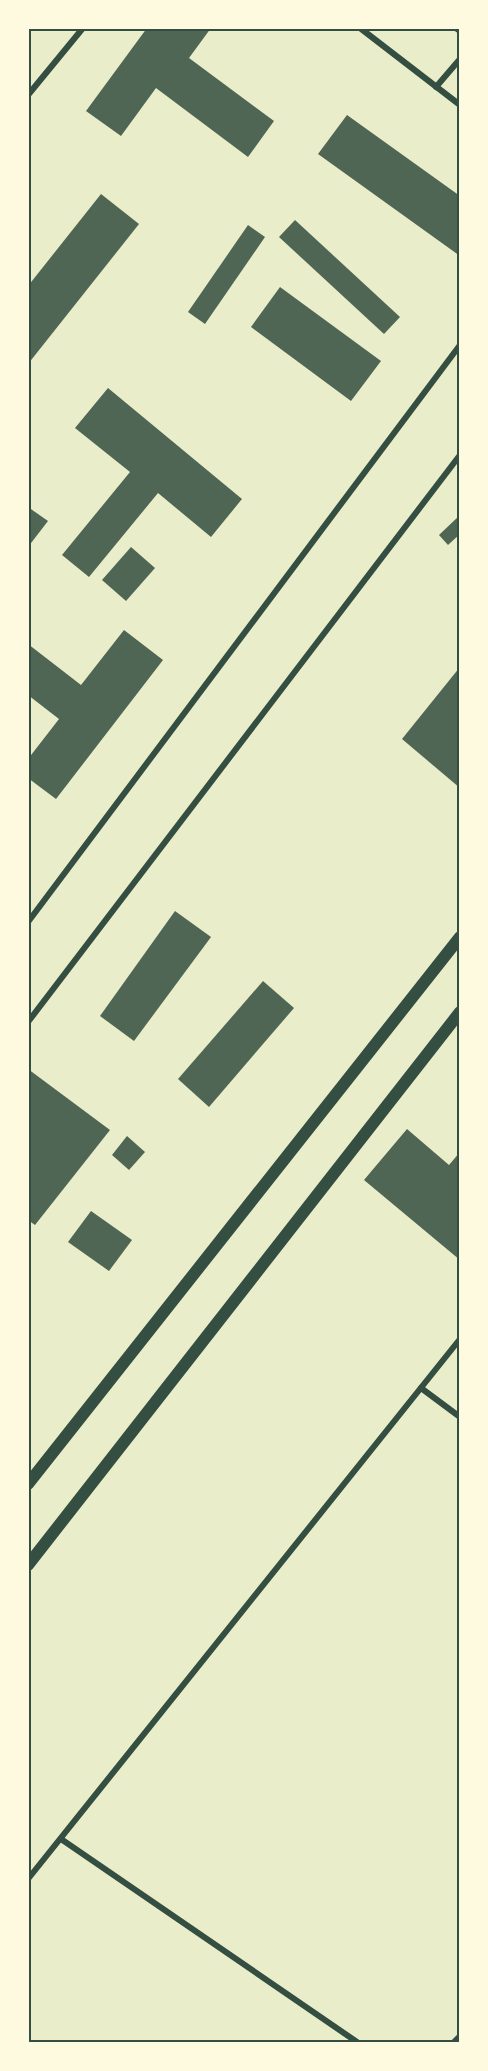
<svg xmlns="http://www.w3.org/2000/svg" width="488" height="2071" font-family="Poppins,sans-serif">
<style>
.building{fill:#4f6655}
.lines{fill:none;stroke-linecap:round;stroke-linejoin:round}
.minor{stroke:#344e41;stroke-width:6}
.secondary{stroke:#344e41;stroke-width:12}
.neatline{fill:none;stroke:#344e41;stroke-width:2}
</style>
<rect width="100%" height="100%" fill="#e9edc9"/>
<!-- building -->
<g class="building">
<polygon points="147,28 211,28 189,58 274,121 248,157 156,88 121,136 86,111"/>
<polygon points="347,115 460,196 460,256 318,154"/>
<polygon points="101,194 139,224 28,364 28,286"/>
<polygon points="295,220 400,317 384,334 279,237"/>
<polygon points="248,225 265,237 205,324 188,312"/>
<polygon points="280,287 381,361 351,401 251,327"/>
<polygon points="108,388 242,499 211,537 158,493 89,577 62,555 130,472 75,428"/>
<polygon points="28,507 48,521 28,547"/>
<polygon points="460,515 460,534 448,545 439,535"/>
<polygon points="131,547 155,568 126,601 102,580"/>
<polygon points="124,630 163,660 56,799 28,778 28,759 59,719 28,695 28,644 81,685"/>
<polygon points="460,667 460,788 402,739"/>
<polygon points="175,911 211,937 134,1041 100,1016"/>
<polygon points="263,981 294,1008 209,1107 178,1079"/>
<polygon points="28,1069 110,1130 35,1225 28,1220"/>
<polygon points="407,1129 449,1165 460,1152 460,1260 364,1180"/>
<polygon points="127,1136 145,1152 129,1170 112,1155"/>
<polygon points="91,1211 132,1240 109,1271 68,1242"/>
</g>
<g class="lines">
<!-- minor -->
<g class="minor">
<polyline points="360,28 460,105"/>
<polyline points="456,28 460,31"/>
<polyline points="436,87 460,59"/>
<polyline points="28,95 83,28"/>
<polyline points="28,922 460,345"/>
<polyline points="28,1022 460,455"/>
<polyline points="421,1388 460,1417"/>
<polyline points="61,1839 357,2042"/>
<polyline points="28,1879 460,1339"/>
<polyline points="454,2042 460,2036"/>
</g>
<!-- secondary -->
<g class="secondary">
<polyline points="28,1484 460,937"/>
<polyline points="28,1565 460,1012"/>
</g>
</g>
<!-- border -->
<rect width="488" height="2071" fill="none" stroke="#fefae0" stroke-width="60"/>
<rect x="30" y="30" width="428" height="2011" class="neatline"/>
</svg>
